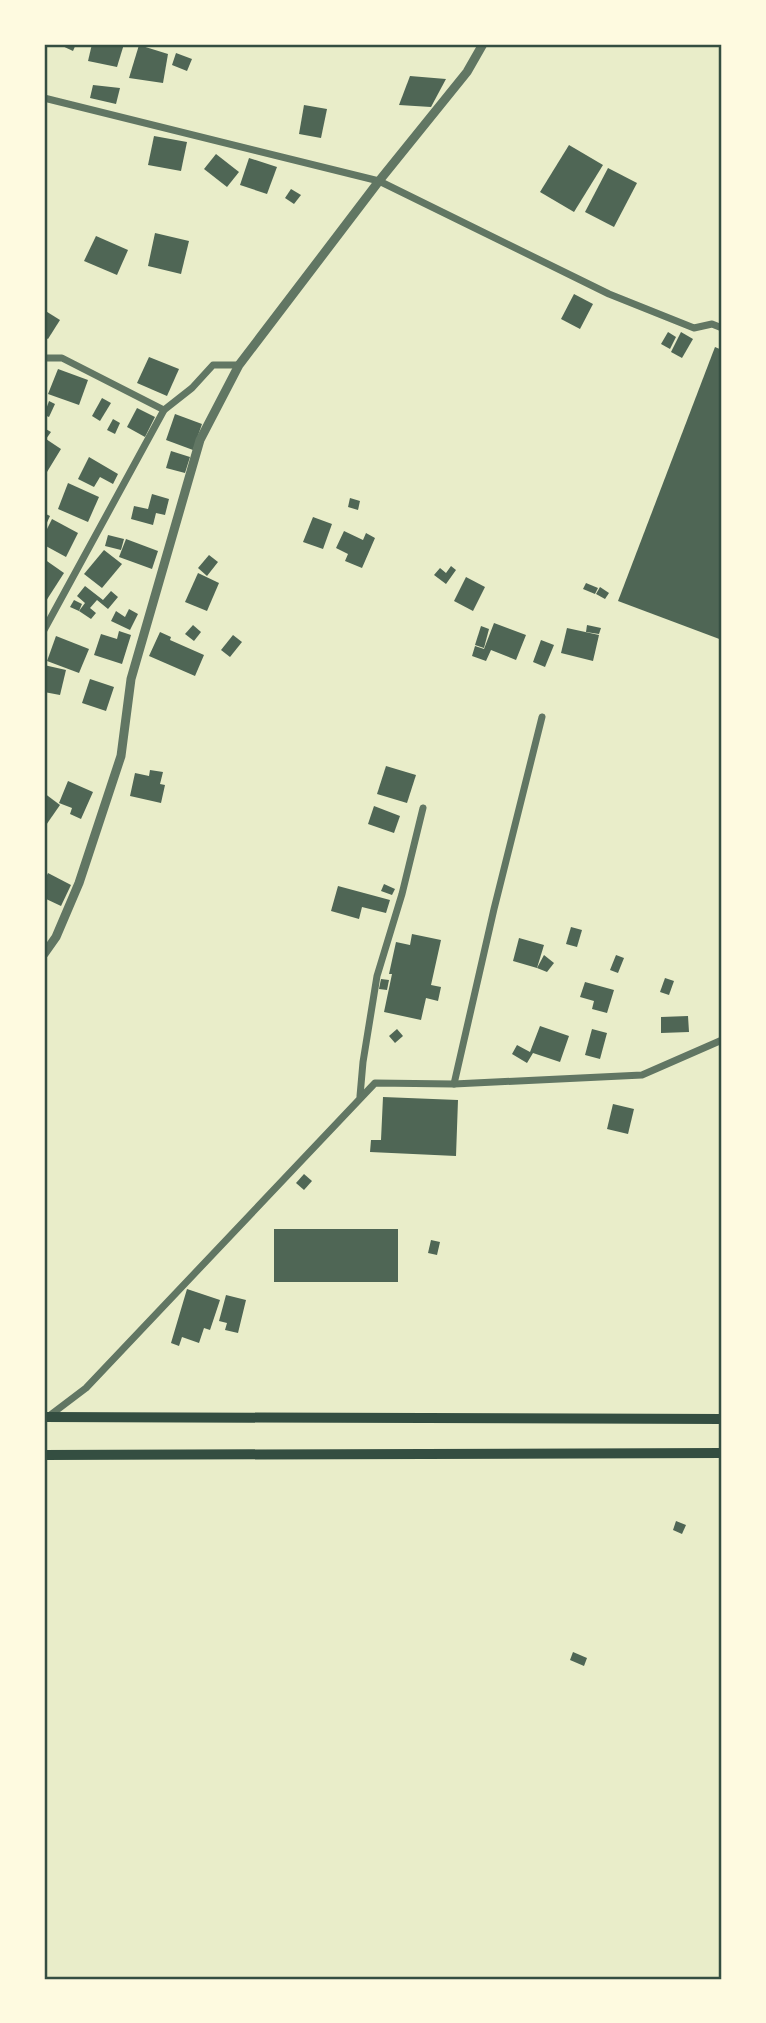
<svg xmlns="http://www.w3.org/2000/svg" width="766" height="2023" font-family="'Exo 2',sans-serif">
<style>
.building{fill:#4f6655}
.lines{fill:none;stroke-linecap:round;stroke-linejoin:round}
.minor{stroke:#617663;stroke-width:7}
.tertiary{stroke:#617663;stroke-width:9}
.trunk{stroke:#344e41;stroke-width:10}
.neatline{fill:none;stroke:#344e41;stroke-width:2.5}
</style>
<rect width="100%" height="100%" fill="#e9edc9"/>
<!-- building -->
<g class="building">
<polygon points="58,44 76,44 73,51"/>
<polygon points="92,44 124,44 117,67 88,61"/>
<polygon points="139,45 168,54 163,83 129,78"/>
<polygon points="176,53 192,59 187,71 172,65"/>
<polygon points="410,76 446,79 431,107 399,105"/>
<polygon points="93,85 120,88 116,104 90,98"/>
<polygon points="304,105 327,109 321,138 299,134"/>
<polygon points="154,136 187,142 181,171 148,165"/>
<polygon points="569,145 603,165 574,212 540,192"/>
<polygon points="216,154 239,172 227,187 204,169"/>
<polygon points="249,158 277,167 267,194 240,185"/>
<polygon points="608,168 637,183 614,227 585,212"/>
<polygon points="291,189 301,195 294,204 285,198"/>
<polygon points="155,233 189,241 181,274 148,266"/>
<polygon points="96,236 128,250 117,275 84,261"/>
<polygon points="574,294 593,304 580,329 561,319"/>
<polygon points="44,310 60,320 48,339 44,337"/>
<polygon points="668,332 676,337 670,349 661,344"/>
<polygon points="681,332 693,339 682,358 671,352"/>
<polygon points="715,347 722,350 722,640 618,601"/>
<polygon points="149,357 179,369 167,396 137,383"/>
<polygon points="58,369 88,380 79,405 48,394"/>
<polygon points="102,398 111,403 100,421 92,416"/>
<polygon points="49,401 55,404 49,417 44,415"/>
<polygon points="137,408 155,417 145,437 127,427"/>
<polygon points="175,414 202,424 193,450 166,440"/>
<polygon points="113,419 120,423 115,434 107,430"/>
<polygon points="44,428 51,432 46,439 61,449 47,472 44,469"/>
<polygon points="171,451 190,457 185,473 166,468"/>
<polygon points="89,457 118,474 113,484 100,477 94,487 78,479"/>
<polygon points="68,483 99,497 88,522 58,509"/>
<polygon points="152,494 169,499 165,515 156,513 153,525 131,519 134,506 148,509"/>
<polygon points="350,498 360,501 358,510 348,507"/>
<polygon points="44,513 50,516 44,529"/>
<polygon points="313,517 332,524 323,549 303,542"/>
<polygon points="52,519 78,533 66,557 44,545 44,535"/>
<polygon points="344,531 363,540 366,533 375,538 362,568 345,561 348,554 336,548"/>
<polygon points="108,535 124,539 121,550 105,546"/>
<polygon points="126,539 158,551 152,569 119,557"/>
<polygon points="104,550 122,564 102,588 84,574"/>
<polygon points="209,555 218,562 207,576 198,568"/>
<polygon points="44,559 64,573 46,601 44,600"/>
<polygon points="451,566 456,570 446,584 434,575 440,568 446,573"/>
<polygon points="198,573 219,583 207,611 185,602"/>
<polygon points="466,577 485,587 473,611 454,601"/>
<polygon points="586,583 598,588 595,594 583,589"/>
<polygon points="85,586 103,600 111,591 118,597 108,609 97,600 90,608 96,613 91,619 79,611 85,603 77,596"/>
<polygon points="600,587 609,593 605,599 596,594"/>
<polygon points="74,600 82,604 79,611 70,607"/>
<polygon points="129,609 138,614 130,630 111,621 116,611 125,617"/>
<polygon points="494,623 526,635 516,660 491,650 486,661 472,656 475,646 484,649"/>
<polygon points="193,625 201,632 194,641 185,634"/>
<polygon points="587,625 601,628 599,634 586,632"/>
<polygon points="481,626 489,629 484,648 475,645"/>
<polygon points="567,628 599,635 593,661 561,653"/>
<polygon points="119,631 131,635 122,664 94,655 101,634 117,639"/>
<polygon points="160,632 171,637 170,640 204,655 195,676 149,656"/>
<polygon points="233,635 242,642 230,657 221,650"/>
<polygon points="56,636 89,649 79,673 47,661"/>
<polygon points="541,640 554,645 545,667 533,662"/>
<polygon points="44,665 66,670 60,695 44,692"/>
<polygon points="90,679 114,687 106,711 82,703"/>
<polygon points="386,766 416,775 407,803 377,794"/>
<polygon points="150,770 163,772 160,784 165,785 161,803 130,796 135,773 149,776"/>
<polygon points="68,781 93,792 81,819 70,814 72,808 59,803"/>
<polygon points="44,793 60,805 44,828"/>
<polygon points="374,806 400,816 394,833 368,824"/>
<polygon points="48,873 71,885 61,906 44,898 44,881"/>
<polygon points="384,884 395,889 392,895 381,891"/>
<polygon points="338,886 390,900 386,913 362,907 359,919 331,911"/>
<polygon points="571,927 582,930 577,947 566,944"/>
<polygon points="412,934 441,940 431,985 441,987 438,1001 426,998 421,1020 384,1012 392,974 389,974 396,942 410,945"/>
<polygon points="519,938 544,945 537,968 513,961"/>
<polygon points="544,955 554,963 547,972 537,968"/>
<polygon points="616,955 624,958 618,973 610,970"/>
<polygon points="665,978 674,981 669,995 660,992"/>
<polygon points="381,979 389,980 387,990 379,989"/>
<polygon points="585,982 614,990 607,1013 592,1009 594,1001 580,997"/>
<polygon points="688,1016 689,1032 661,1033 661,1017"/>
<polygon points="540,1026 569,1036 560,1062 533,1053 527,1063 512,1054 517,1045 530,1052"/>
<polygon points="397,1029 403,1036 395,1043 389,1036"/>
<polygon points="592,1029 607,1033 600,1059 585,1055"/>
<polygon points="383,1097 458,1100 456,1156 370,1152 371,1140 381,1140"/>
<polygon points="613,1104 634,1109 628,1134 607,1129"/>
<polygon points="304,1174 312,1181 304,1190 296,1183"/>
<rect x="274" y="1229" width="124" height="53"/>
<polygon points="431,1240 440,1242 437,1255 428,1253"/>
<polygon points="187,1289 220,1300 210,1330 204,1328 199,1343 182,1337 179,1346 171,1343"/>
<polygon points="226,1295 246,1300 238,1333 225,1330 227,1323 219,1321"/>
<polygon points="676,1521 686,1525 682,1534 673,1530"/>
<polygon points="573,1652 587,1658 584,1666 570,1660"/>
</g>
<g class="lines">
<!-- minor -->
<g class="minor">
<polyline points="44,98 379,181 609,294 694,328 712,324 722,328"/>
<polyline points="44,358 62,358 164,410"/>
<polyline points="44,630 164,410 192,388 213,365 239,365"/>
<polyline points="454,1084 494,909 542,717"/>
<polyline points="360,1096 363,1062 377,976 402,894 423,808"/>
<polyline points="49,1416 86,1388 375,1083 454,1084 642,1075 722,1040"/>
</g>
<!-- tertiary -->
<polyline class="tertiary" points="44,954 56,937 79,883 121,756 131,679 200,440 239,365 379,181 467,72 483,44"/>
<!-- trunk -->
<g class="trunk">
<polyline points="44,1417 722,1419"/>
<polyline points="44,1455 722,1453"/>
</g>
</g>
<!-- border -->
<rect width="766" height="2023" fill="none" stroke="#fefae0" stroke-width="91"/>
<rect x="46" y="46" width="674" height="1932" class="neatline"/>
</svg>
